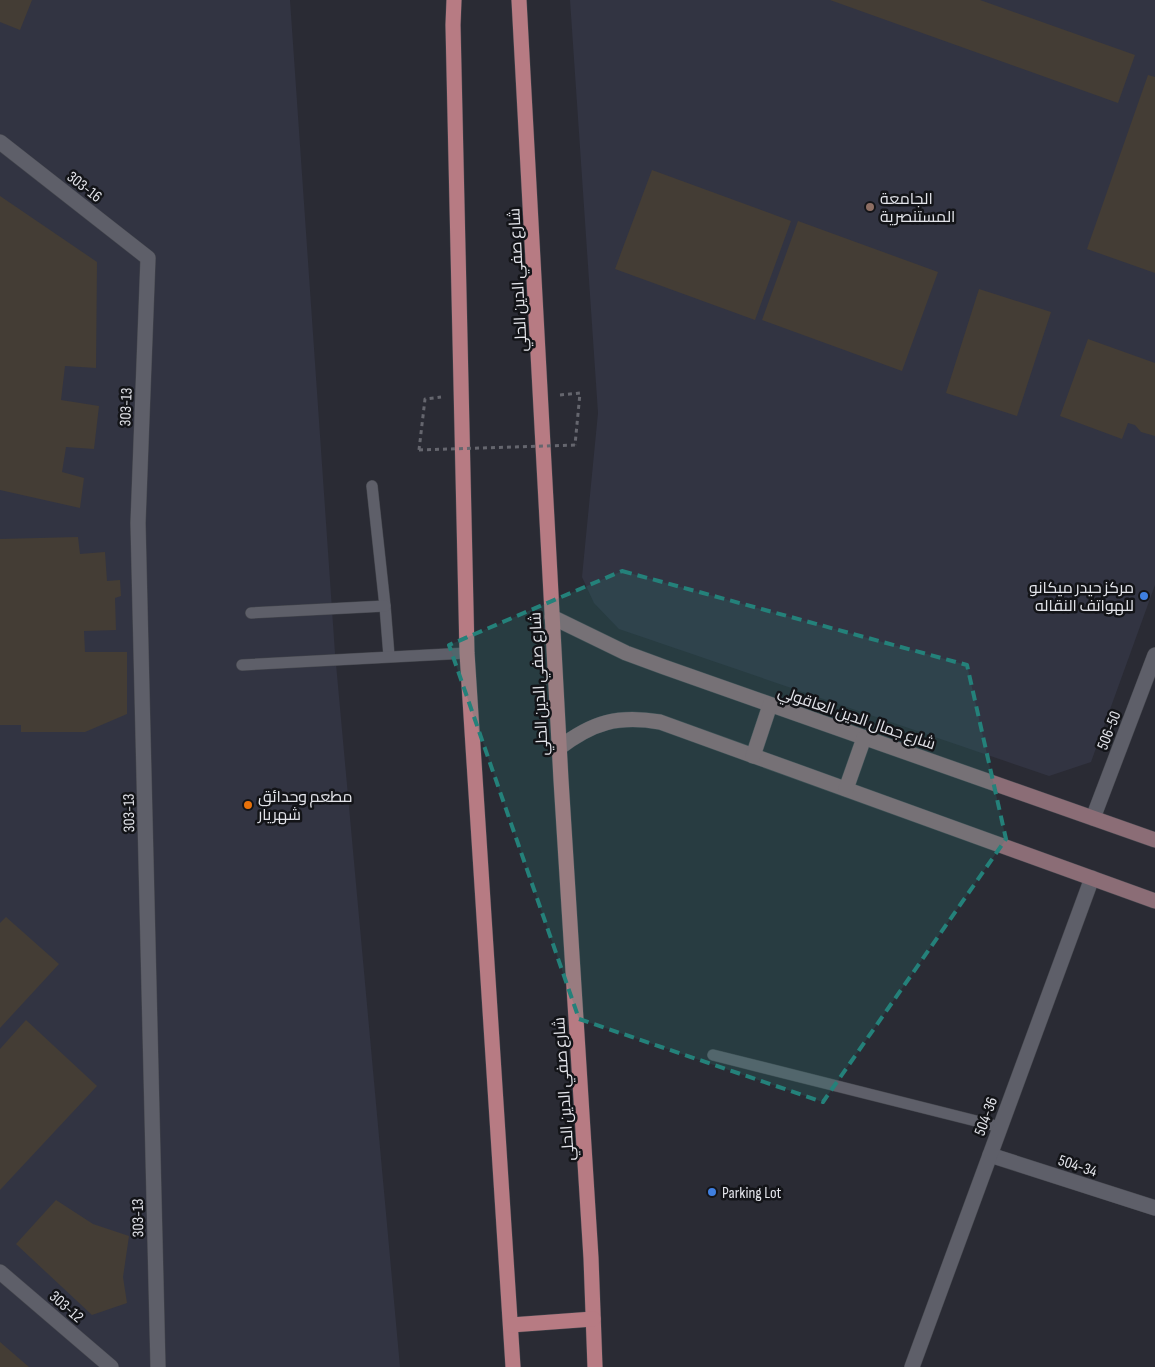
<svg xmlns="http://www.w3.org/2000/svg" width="1155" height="1367" font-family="'Sofia Sans Condensed',Cairo,sans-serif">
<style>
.built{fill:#323442}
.building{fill:#443d35}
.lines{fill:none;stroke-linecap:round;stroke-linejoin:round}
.lane-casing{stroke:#44464d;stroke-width:12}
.street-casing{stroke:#44464d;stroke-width:16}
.secondary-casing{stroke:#44464d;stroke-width:16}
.primary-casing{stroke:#44464d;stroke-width:16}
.path{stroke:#65666e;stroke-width:3;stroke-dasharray:4 4;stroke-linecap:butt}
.lane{stroke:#5e5f69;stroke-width:11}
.street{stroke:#5e5f69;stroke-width:15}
.secondary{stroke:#8b6d76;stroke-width:15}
.primary{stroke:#b77b83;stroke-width:15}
.path-bridge{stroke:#65666e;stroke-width:3;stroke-dasharray:4 4;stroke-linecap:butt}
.marked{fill:#24817a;fill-opacity:0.2;stroke:#24817a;stroke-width:4;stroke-dasharray:10 6;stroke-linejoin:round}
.education-dot{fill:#8d6e63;stroke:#131418;stroke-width:2}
.shop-dot{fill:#3f7fe0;stroke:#131418;stroke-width:2}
.food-dot{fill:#e8710a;stroke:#131418;stroke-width:2}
.labels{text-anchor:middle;stroke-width:5;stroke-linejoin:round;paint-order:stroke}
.street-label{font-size:16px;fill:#e3e4ea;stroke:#131418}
.poi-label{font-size:16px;fill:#e3e4ea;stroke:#131418;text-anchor:start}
</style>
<rect width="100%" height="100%" fill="#2a2b34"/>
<!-- built -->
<g class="built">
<polygon points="0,0 290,0 335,653 400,1367 0,1367"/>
<polygon points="570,0 1155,0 1155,585 1091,762 1049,776 619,629 594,603 582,577 598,413"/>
</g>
<!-- building -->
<g class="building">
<polygon points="0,0 32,0 20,30 0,22"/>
<polygon points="830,0 980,0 1135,55 1118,103"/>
<polygon points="1148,75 1155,77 1155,273 1087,249"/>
<polygon points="652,170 791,221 755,320 615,269"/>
<polygon points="0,196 97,262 96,368 65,366 61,400 99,406 94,449 66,447 62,472 84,478 80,508 0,490"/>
<polygon points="798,221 938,272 902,371 762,320"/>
<polygon points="979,289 1051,312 1017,416 946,393"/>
<polygon points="1088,339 1155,363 1155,436 1141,432 1135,425 1128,423 1122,439 1060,416"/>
<polygon points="78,537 80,554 105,552 107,581 120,580 121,596 115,598 116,630 84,631 85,652 127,652 127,714 85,732 21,732 21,725 0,725 0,539"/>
<polygon points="6,917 59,964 0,1028 0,923"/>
<polygon points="26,1020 97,1086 0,1190 0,1049"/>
<polygon points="56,1200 93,1224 129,1236 123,1277 127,1303 92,1315 16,1244"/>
<polygon points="0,1342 29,1367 0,1367"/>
</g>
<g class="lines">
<!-- lane casing -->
<g class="lane-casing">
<g id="lane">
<polyline points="372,486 385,606 389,656"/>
<polyline points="251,613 385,606"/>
<polyline points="242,665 467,653"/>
<polyline points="713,1055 1000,1127"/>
</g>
</g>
<!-- street casing -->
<g class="street-casing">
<g id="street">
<polyline points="0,142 148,258 138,523 158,1367"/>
<polyline points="1093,818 1155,655"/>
<polyline points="990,1155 1155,1208"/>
<polyline points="0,1272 111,1367"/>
<polyline points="912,1367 1092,878"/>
</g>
</g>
<!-- secondary casing -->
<g class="secondary-casing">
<g id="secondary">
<polyline points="552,617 626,653 664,667 1155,840"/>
<path d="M559,748C593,722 618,715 660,722L1155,901"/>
<polyline points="753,756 770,705"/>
<polyline points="846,789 864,738"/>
</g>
</g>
<!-- primary casing -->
<g class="primary-casing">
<g id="primary">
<polyline points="454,0 453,25 467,653 513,1367"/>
<polyline points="519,0 561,780 591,1258 595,1367"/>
<polyline points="511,1325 593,1319"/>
</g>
</g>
<!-- path -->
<g class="path">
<polyline points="560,395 580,393 575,445"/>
<polyline points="419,450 425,399 441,397"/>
</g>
<!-- lane -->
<use href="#lane" class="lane"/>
<!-- street -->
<use href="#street" class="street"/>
<!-- secondary -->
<use href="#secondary" class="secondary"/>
<!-- primary -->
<use href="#primary" class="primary"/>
<!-- path-bridge -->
<polyline class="path-bridge" points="419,450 575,445"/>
</g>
<!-- marked area -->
<path class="marked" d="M622,571L967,665L1006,839L823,1102L579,1019L449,645Z"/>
<!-- markers -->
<circle class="education-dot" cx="870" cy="207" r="5"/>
<g class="shop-dot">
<circle cx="1144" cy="596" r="5"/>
<circle cx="712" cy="1192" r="5"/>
</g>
<circle class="food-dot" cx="248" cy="805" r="5"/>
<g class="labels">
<!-- street labels -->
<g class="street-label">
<text transform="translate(85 186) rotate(38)" y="6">303-16</text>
<text transform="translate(517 280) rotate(-93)" y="6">شارع صفي الدين الحلي</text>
<text transform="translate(125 407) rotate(-88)" y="6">303-13</text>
<text transform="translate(538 684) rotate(-93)" y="6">شارع صفي الدين الحلي</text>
<text transform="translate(857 717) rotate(19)" y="6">شارع جمال الدين العاقولي</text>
<text transform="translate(1108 730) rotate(-69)" y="6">506-50</text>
<text transform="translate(128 813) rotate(-91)" y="6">303-13</text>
<text transform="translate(563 1089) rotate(-94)" y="6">شارع صفي الدين الحلي</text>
<text transform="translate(985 1116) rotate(-70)" y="6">504-36</text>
<text transform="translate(1078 1165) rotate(18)" y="6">504-34</text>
<text transform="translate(137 1218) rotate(-91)" y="6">303-13</text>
<text transform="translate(67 1306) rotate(41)" y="6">303-12</text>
</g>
<!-- poi labels -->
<g class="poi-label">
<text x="880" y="204">الجامعة<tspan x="880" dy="18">المستنصرية</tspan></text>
<text x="1134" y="593" text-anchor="end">مركز حيدر ميكانو<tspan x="1134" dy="18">للهواتف النقاله</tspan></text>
<text x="258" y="802">مطعم وحدائق<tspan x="258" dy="18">شهريار</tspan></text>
<text x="722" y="1198">Parking Lot</text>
</g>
</g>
</svg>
